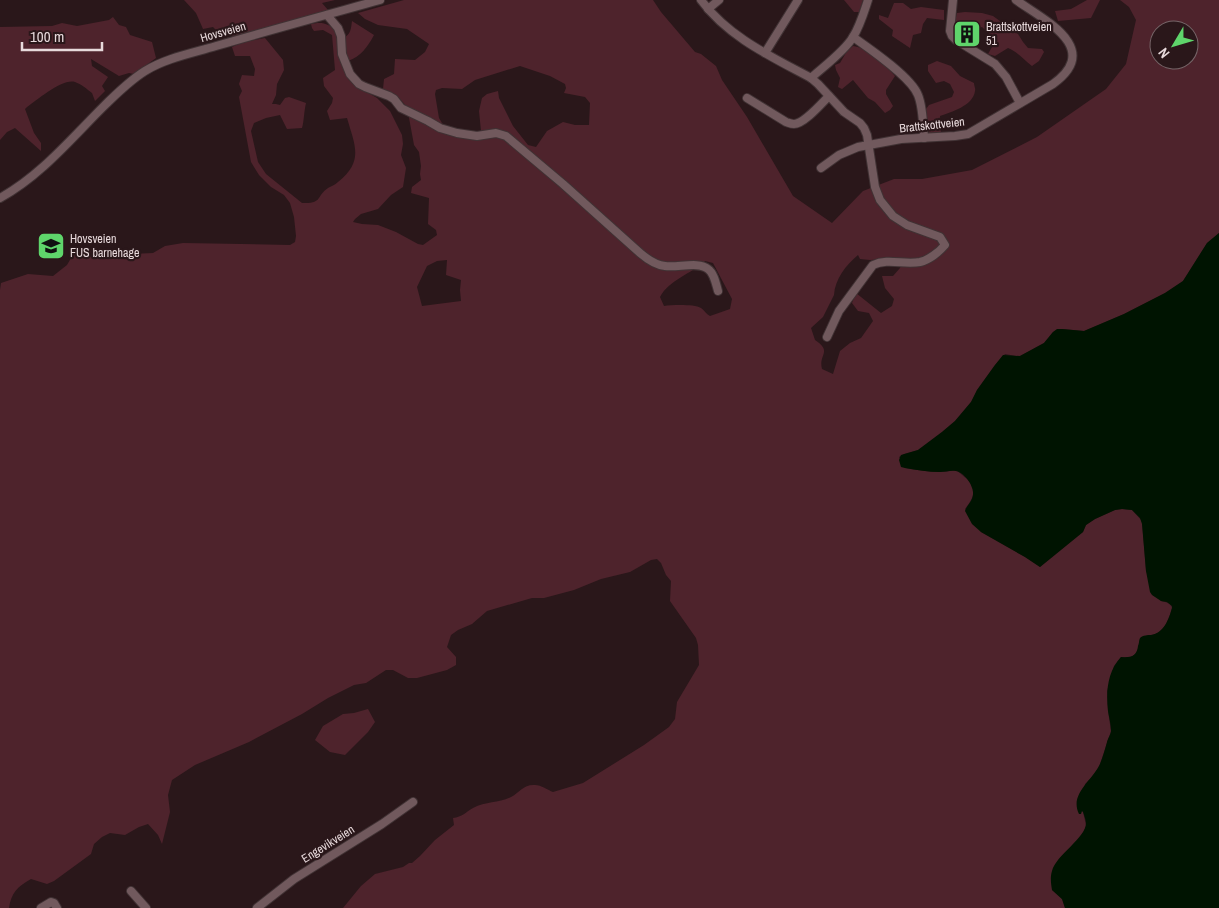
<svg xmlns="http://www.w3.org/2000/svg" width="1219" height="908" font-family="'Archivo Narrow',sans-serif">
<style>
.green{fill:#4e232c;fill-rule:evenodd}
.water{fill:#001401}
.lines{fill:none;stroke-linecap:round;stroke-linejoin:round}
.minor-casing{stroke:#403234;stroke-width:10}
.minor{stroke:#71595d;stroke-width:8}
.labels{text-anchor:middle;stroke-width:4.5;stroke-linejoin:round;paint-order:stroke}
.poi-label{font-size:12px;fill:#e8dadc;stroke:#2a171a;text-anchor:start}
.street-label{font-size:12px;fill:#e8dadc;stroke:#2a171a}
</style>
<rect width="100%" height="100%" fill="#2a171a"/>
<!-- green -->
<g class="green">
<polygon points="184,0 335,0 322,3 328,10 237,36 222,36 213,27 203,29 196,13"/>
<path d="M404,0H653L661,12L695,52L701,54L716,66L722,80L747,117L793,196L832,223L863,191L894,179H922L972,170L1037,137L1106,89L1126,64L1136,20L1129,7L1120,0H1219V233L1207,243L1183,281L1165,293L1124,314L1084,331L1062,329L1053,332L1044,343L1020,356H1016L1005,354L995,365L977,390L971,402L955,421L942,432L918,450L904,454L899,457L905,468C917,470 929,472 941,472C946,472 951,470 956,471C960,472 963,476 966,478C978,489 974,497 965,509L981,532L1025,557L1040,567L1083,532L1086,525L1095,519L1115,510L1122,509L1132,510L1142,521L1146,571L1161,601C1165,602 1171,603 1172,608C1169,618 1165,631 1155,634C1147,637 1148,634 1140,639C1137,654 1137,658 1121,657L1114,666L1107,691L1108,711L1111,731L1100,764L1094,775L1085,784L1082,811L1083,812L1086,825V827L1052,890L1062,899L1065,908H343L361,886L375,874L403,867L409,863H412L420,856L435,840L454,825L453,818C462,817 466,812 473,808C486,801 499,803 511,797C519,793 524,784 535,785C541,785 548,790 553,792L583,783L644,745L669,727L675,719L677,702L699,665L698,645L696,638L670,601L671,581L666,575L661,563L657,559L651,560L630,572L601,579L574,590L544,598H532L487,611L472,624L458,630L451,635L447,647L456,657V665L447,670L417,678H408L393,670H386L366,683L354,685L328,698L302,714L249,742L195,765L172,780L168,795L170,812L162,844L158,835L148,824L139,827L125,835L110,833L102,837L94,844L91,854L54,881L47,884L31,879C18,886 11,893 9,908H0V290L1,283L28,274L53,276L67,265L78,246L83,248L101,251L132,254L153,253L165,246L183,243L290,245L295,242L296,236L294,217L290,203L284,195L271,187L259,175L251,162L239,97L242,91L239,84L242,75L254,76L255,69L250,56H235L232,47L243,42L265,38L283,60L284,70L277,84L276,95L272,104H276L280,105L285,98L289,97L306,103C304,111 304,122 302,128L287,129L280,115L266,118L254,123L251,131L258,162L266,174L302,203C323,204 316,196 328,188C331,186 335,185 338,182C364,161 355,146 347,118L330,120L327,111L332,103L333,98L324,86L323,78L335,70L332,35L323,30L314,31L312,28L311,24C322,22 325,23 334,28L338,43L341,61L350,79L365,91L377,98L390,111L402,135L403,144L401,155L406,168L403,187L391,195L378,209L361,214L355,219L353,222L362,224L378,225L396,232L418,244L423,245L437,235L436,230L428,224L429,198L411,193L412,187L421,180L420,174L421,166L419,152L414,145L407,107L399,98L383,89L384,79L394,74L395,59L415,60L425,52L429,44L407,29L378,25L365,19L358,13ZM1159,30H1189V60H1159ZM520,66L550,76L565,84L566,88L564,93L585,97L590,103L589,125H575L563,122L547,131L536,147L528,145L513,126L499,98L498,91L487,94L482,98L479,111L481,131L480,132H462L445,128L439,118L435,94L436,90L442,88L462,89L475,80ZM858,255L860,259L870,260L901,258L902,262L900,268L893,276H882L885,288L894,299L892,306L881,313L856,293L852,303L858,311L869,313L873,321L861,338L850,343L840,351L833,374L822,369C818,354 833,352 815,340L811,328L823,317L834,295C835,279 846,265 858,255ZM447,260L446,275L461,280L460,290L461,301L422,306L417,287L427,266L437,261ZM705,261L713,263L732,299L730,309L710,316C706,314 704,310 701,308C694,304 672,305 664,306L660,297C669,280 691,274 705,261Z"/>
<polygon points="844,0 863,0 859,12 854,12"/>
<polygon points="1087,0 1100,0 1091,18 1058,21 1055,11 1071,9"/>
<polygon points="894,3 903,3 911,9 921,7 944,10 944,20 927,18 923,24 921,33 913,35 910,48 892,36 893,30 879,19 879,15 888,18"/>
<path d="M965,12L982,13L993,16L1018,34L1023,42L1028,48L1042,49L1044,52L1039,61L1032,66C1024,60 1018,52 1008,48L995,56L988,54L996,40L982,27L975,29L966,43L960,39L953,30L957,13Z"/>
<path d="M113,17L119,25L126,27L130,35L152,42L156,58L134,74L129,73L119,76L91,59L92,66L108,77L102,86L105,91L95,101L92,93C87,89 81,84 75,82C63,78 37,100 27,107L25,109L34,133L41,143V151L15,128L7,132L0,140V27L52,26L62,23L77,26L109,20Z"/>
<path d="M352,21L374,35C367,48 361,56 348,61L343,38C351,35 351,28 352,21Z"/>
<path d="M853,46C867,47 886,65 895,76L886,90V94L893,106L890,110L885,113L875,102L868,98L853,80L842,89L838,87L840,78L836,70L835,65L840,63L847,51Z"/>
<path d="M937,61L951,66L960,76L974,83C974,86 976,89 975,91C973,106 951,112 940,116L941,133H929L926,109L929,105L952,97L954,92L950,84L944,81L936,83L928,71V65Z"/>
<polygon points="368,709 375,722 368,732 345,755 330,752 315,740 323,726 343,714 354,713"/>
</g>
<!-- water -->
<path class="water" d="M1219,233V908H1065L1062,899L1052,890C1051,884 1050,877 1052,871C1056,855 1086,838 1086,823C1086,820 1084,815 1083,812L1082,811L1081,814H1079C1069,794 1093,780 1100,764C1103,757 1105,749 1107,742C1108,738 1111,734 1111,731C1111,724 1109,717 1108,711C1106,692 1107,672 1121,657C1131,658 1137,656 1138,646C1139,644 1139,640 1140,638C1143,635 1148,635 1151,635C1164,633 1169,619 1172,608V606L1167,602L1161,601L1152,595L1150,592L1146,571L1142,524L1140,518L1132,510L1122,509L1115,510L1095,519L1086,525L1083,532L1040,567L1025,557L981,532L972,524L965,511C967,505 973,501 973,494C974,486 964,472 956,471C950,470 945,472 940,472C928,472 917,470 905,468L901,467L899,460L901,455L918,450L942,432L955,421L971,402L977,390L995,365L1003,355L1020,356L1044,343L1053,332L1057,329H1062L1084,331L1124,314L1165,293L1183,281L1207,243Z"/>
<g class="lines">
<!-- minor casing -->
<g class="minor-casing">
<g id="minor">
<path d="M701,0C728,37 772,57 811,78L818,84L844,112L860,123L864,128L867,135L875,187L880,200L893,216L907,225L940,237L945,245C939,252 929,260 920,262C904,265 888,258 873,265L839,311L827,337"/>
<polyline points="953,0 950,31 952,36 956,40 995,64 1006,77 1020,103"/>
<polyline points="708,9 719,0"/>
<path d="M327,15L338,28L341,36L342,54L350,74L359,84L365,87L389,96L394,99L401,108L428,121L440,128L457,133L477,136L496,133L506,136L563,184L640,253C647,259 655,265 665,266C677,268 699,261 708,269C714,273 716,284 718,291"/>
<path d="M853,37C870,49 911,77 918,95C923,107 923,124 924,138"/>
<polyline points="765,53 798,0"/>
<path d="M811,78C823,67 845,51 853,37C860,26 864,12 868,0"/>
<path d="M747,98L786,122C789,123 791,124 794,124C804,124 822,103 829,96"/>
<path d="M821,168L839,155L858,147L901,139L955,136L968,134L1053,84C1103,48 1044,20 1016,0"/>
<path d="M0,198C40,176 70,140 102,108C115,95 129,81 145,71C166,58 193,53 216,46C271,30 326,15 380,0"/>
<polyline points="131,891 146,908"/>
<polyline points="41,908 51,902 54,903 57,908"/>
<polyline points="257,908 294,879 382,824 413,802"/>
</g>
</g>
<!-- minor -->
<use href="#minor" class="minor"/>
</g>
<!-- icons -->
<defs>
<g id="building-square" transform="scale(1.4375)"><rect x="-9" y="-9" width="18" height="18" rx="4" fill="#5fd56b" stroke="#2a171a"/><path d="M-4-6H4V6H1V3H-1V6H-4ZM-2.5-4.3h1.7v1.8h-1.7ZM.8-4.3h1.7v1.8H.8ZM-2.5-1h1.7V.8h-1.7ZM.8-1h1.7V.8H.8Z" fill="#111"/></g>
<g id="school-square" transform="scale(1.4375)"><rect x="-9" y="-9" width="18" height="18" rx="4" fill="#5fd56b" stroke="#2a171a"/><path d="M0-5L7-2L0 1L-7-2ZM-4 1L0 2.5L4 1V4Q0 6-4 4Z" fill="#111"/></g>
</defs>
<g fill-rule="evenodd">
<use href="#building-square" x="967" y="34"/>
<use href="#school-square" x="51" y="246"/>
</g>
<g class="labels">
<!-- poi labels -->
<g class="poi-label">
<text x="986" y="31">Brattskottveien<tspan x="986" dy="14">51</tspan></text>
<text x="70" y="243">Hovsveien<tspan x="70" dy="14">FUS barnehage</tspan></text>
</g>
<!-- street labels -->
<g class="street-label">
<text transform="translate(223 32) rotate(-16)" y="4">Hovsveien</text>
<text transform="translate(932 125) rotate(-6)" y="4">Brattskottveien</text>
<text transform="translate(328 844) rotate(-32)" y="4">Engevikveien</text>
</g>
</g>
<!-- north arrow -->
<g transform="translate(1174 45) rotate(232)"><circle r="24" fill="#2a171a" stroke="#766568"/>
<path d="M0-4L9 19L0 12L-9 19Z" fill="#5fd56b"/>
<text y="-8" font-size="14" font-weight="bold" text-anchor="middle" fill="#e8dadc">N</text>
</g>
<!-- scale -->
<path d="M22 42v8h80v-8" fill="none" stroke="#e8dadc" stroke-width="2.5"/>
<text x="30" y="42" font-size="15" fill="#e8dadc" stroke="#2a171a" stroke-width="4" paint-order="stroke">100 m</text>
</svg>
